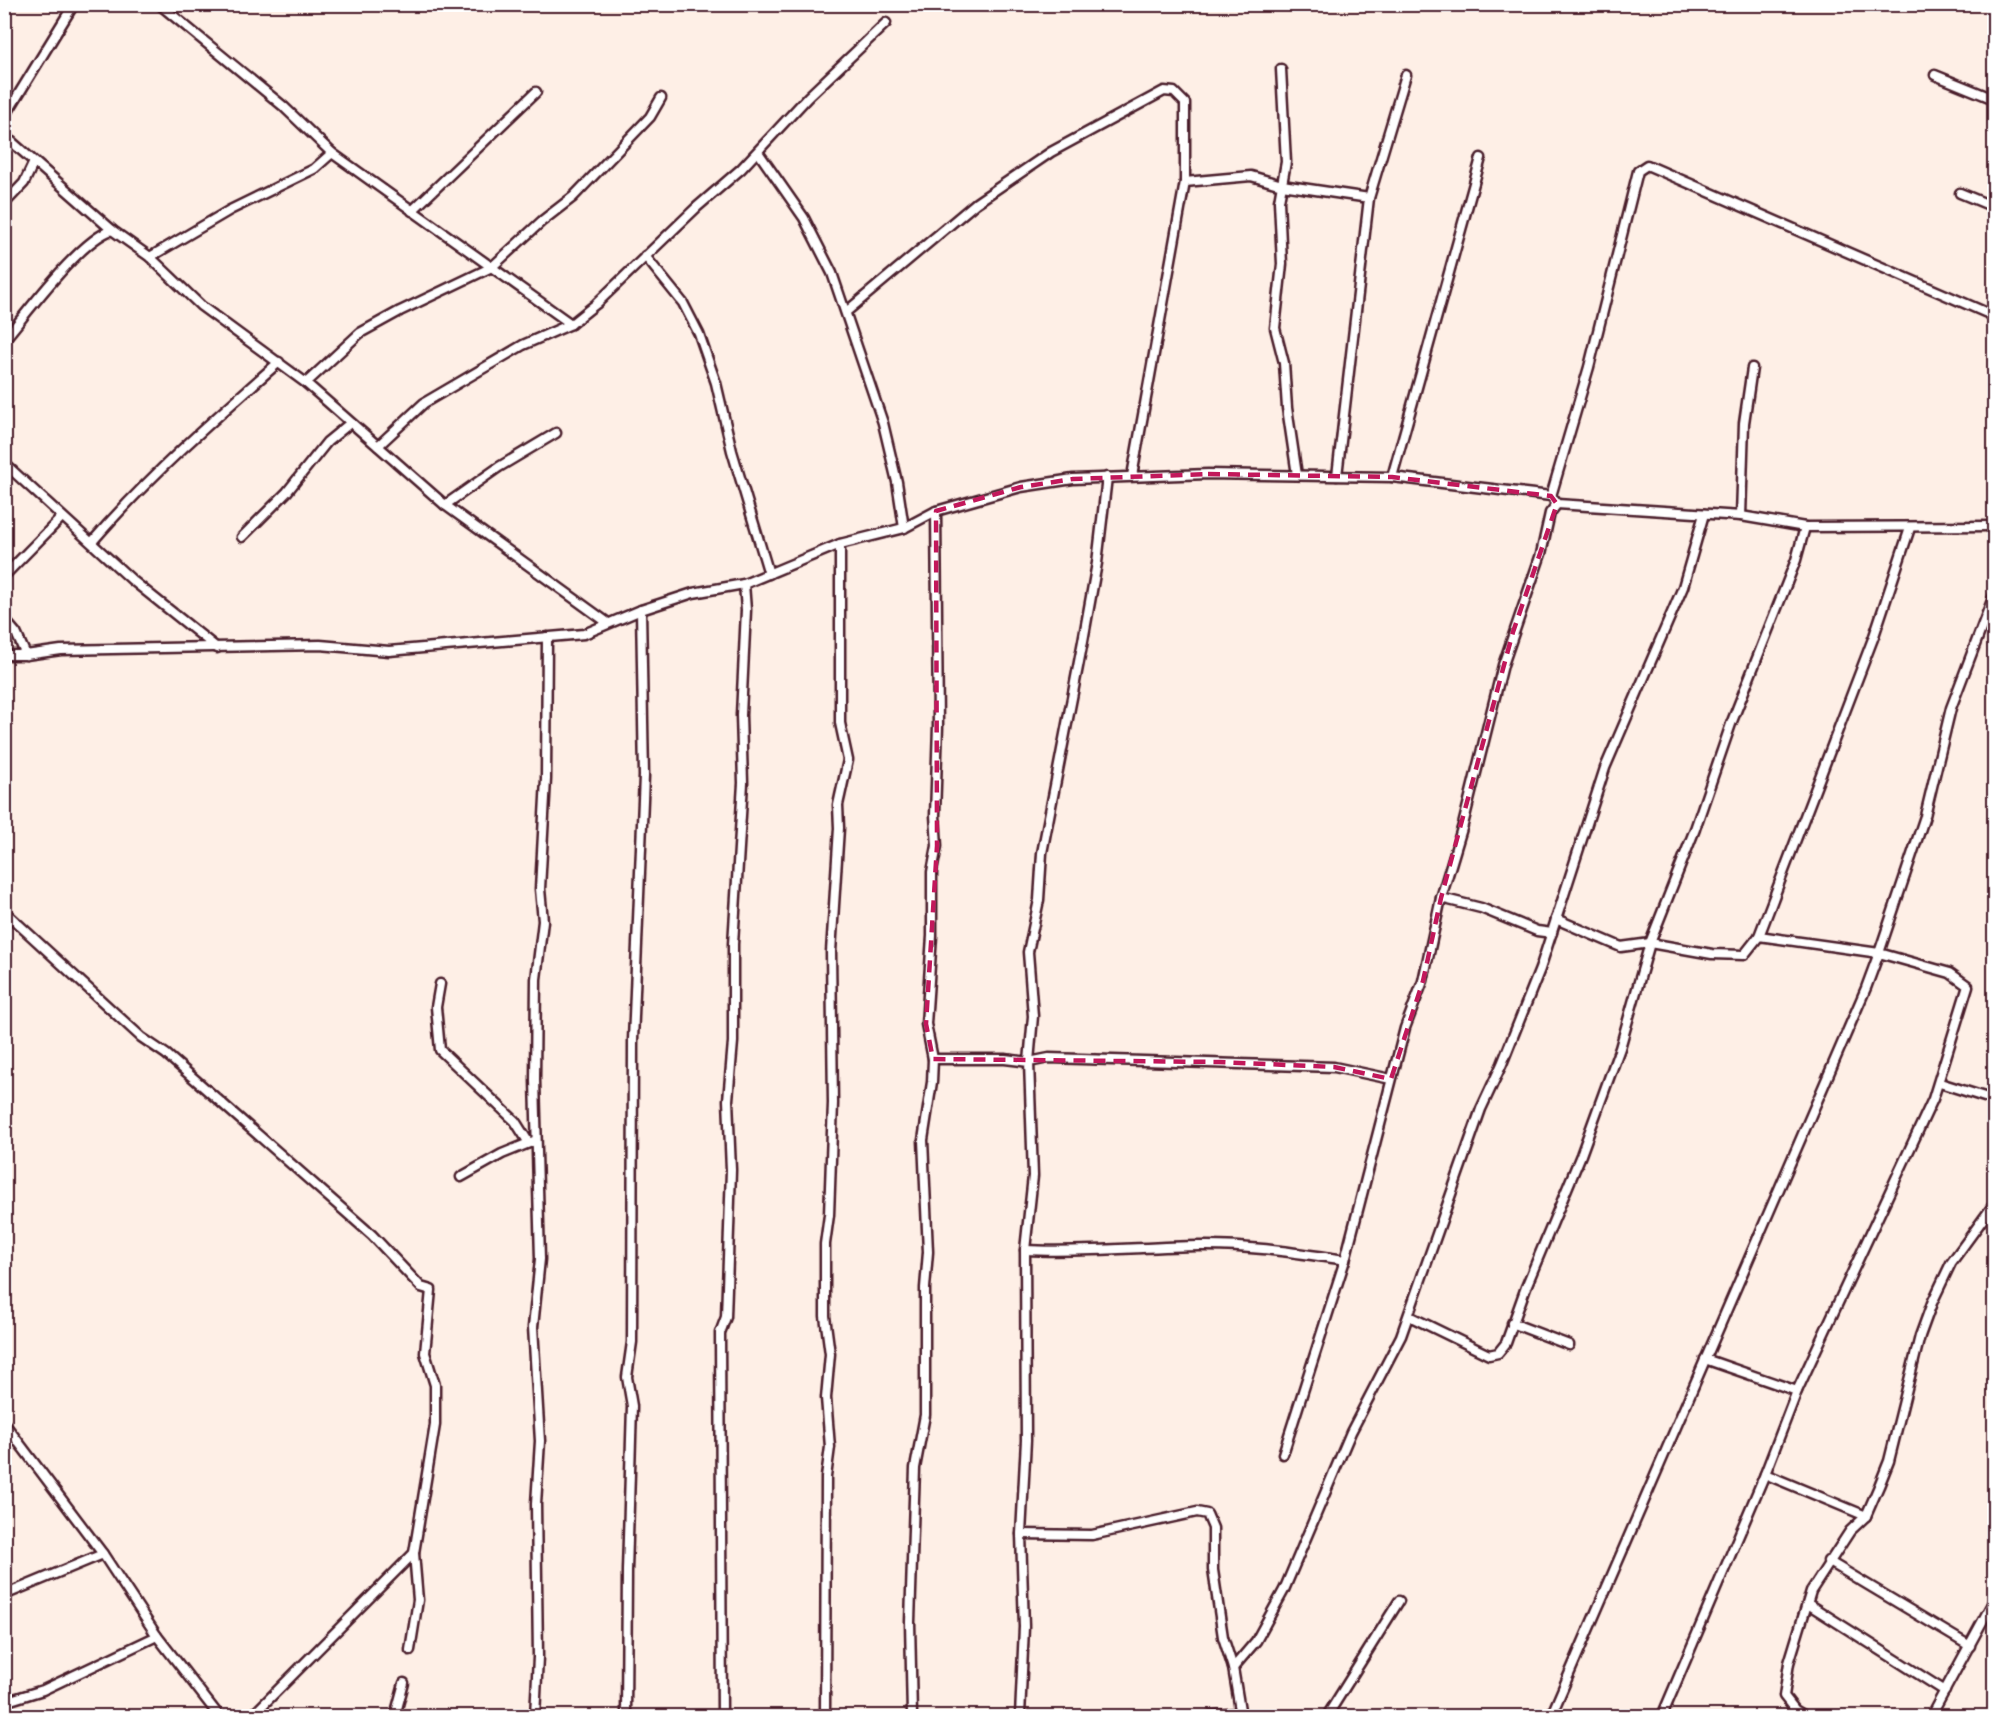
<svg xmlns="http://www.w3.org/2000/svg" width="1999" height="1721" font-family="'Comic Neue',sans-serif">
<style>
.lines{fill:none;stroke-linecap:round;stroke-linejoin:round}
.minor-casing{stroke:#4a1f2b;stroke-width:13}
.minor{stroke:#fff;stroke-width:8}
.marked{fill:none;stroke:#c2185b;stroke-width:4.5;stroke-dasharray:12 8;stroke-linejoin:round}
</style>
<rect width="100%" height="100%" fill="#feefe6"/>
<filter id="ink" filterUnits="userSpaceOnUse"><feTurbulence type="fractalNoise" baseFrequency=".0167" numOctaves="2"/><feDisplacementMap in="SourceGraphic" scale="12" xChannelSelector="R" yChannelSelector="G"/><feConvolveMatrix kernelMatrix="1 2 1 2 8 2 1 2 1" color-interpolation-filters="sRGB"/></filter>
<g filter="url(#ink)">
<g class="lines">
<!-- minor casing -->
<g class="minor-casing">
<g id="minor">
<polyline points="159,4 283,106 332,153"/>
<polyline points="1281,69 1286,162 1279,201 1282,264 1275,328 1284,363 1287,408 1297,475"/>
<polyline points="1935,75 1994,99"/>
<polyline points="4,118 74,4"/>
<polyline points="4,135 112,230 150,257 201,306 306,383 445,505 608,623"/>
<polyline points="758,152 804,218 832,273 883,423 897,482 904,528"/>
<polyline points="1960,193 1994,207"/>
<polyline points="4,204 24,183 34,162"/>
<polyline points="412,211 536,92"/>
<polyline points="645,256 683,303 699,334 716,383 732,451 769,574"/>
<polyline points="150,257 230,210 314,169 332,153 571,324"/>
<polyline points="846,312 976,203 1051,152 1164,91 1174,92 1185,103 1185,182"/>
<path d="M4,340C28,312 80,240 112,230"/>
<polyline points="306,383 360,333 400,311 492,267 542,221 573,197 650,117 661,98"/>
<polyline points="378,446 424,403 523,345 571,324 596,304 697,207 741,169 808,97 886,23"/>
<polyline points="4,463 132,580 217,648"/>
<polyline points="1132,476 1185,182 1251,176 1282,185 1369,198"/>
<polyline points="1337,476 1369,198 1406,75"/>
<polyline points="1392,477 1481,158"/>
<polyline points="1551,496 1589,367 1638,171 1647,165 1994,316"/>
<polyline points="445,505 499,467 556,433"/>
<polyline points="1741,516 1744,423 1752,368"/>
<polyline points="242,537 287,492 327,442 349,424"/>
<path d="M92,542C149,476 214,419 279,362"/>
<polyline points="4,576 62,517"/>
<polyline points="4,619 16,633 26,655"/>
<polyline points="4,655 26,655 61,650 320,645 389,651 584,634 641,610 693,593 744,584 840,544 904,528 936,511 1021,487 1073,479 1208,474 1392,477 1551,496 1557,504 1741,516 1805,527 1994,526"/>
<polyline points="1441,898 1481,908 1537,931 1552,933"/>
<polyline points="4,911 141,1037 166,1054 372,1235 421,1287 431,1290 425,1353 435,1385 435,1425 414,1553 252,1716"/>
<polyline points="1556,919 1621,947 1650,943 1712,954 1744,955 1759,936 1879,953 1925,816 1951,708 1994,595"/>
<polyline points="1759,936 1874,636 1910,528"/>
<polyline points="440,984 436,1007 440,1050 515,1121 529,1143"/>
<polyline points="933,1059 1005,1059 1029,1062 1049,1058 1334,1067 1391,1079"/>
<polyline points="1940,1083 1994,1100"/>
<polyline points="461,1177 502,1154 534,1141"/>
<path d="M1025,1250C1083,1253 1141,1247 1199,1246C1248,1245 1297,1253 1345,1260L1405,1028L1423,981L1441,898L1463,825L1503,665L1541,554L1550,513L1557,504"/>
<polyline points="1409,1316 1489,1355 1498,1353 1506,1343 1526,1287 1581,1155 1620,1048 1650,943 1695,829 1731,724 1796,560 1805,527"/>
<polyline points="1512,1323 1569,1345"/>
<polyline points="1705,1359 1797,1391"/>
<polyline points="1994,1382 1994,1381"/>
<polyline points="4,1423 103,1554 157,1636 219,1716"/>
<polyline points="1283,1454 1345,1260"/>
<polyline points="1765,1474 1866,1516"/>
<polyline points="1021,1534 1092,1535 1197,1512 1207,1514 1213,1528 1213,1570 1223,1637 1233,1668 1241,1716"/>
<polyline points="1828,1561 1970,1646"/>
<polyline points="4,1595 103,1554"/>
<polyline points="1808,1604 1945,1691"/>
<polyline points="410,1650 418,1600 414,1553"/>
<polyline points="1233,1668 1256,1641 1284,1590 1351,1432 1401,1336 1481,1109 1502,1064 1540,969 1605,768 1683,587 1704,514"/>
<polyline points="4,1702 43,1690 157,1636"/>
<polyline points="395,1716 404,1683"/>
<polyline points="535,1716 538,1657 536,1504 540,1441 533,1327 540,1259 535,1080 536,979 543,921 540,889 546,779 547,637"/>
<polyline points="626,1716 627,1571 632,1406 627,1377 632,1342 633,1040 644,776 641,610"/>
<polyline points="722,1716 720,1333 726,1317 731,1170 728,1100 733,1042 733,944 743,783 741,715 746,610 744,584"/>
<polyline points="825,1716 826,1477 830,1447 826,1398 830,1354 825,1316 825,1244 829,1215 833,1103 831,952 839,828 838,805 848,760 840,723 840,544"/>
<polyline points="912,1716 910,1622 915,1468 925,1415 925,1288 928,1252 923,1140 932,1082 933,1059 926,1024 932,936 932,872 937,846 935,815 938,726 936,511"/>
<polyline points="1020,1716 1024,1627 1021,1534 1026,1440 1025,1250 1033,1176 1029,1062 1033,1016 1028,952 1039,900 1042,853 1083,641 1097,563 1107,477"/>
<polyline points="1209,1716 1239,1713"/>
<polyline points="1327,1716 1399,1601"/>
<polyline points="1551,1716 1866,988 1879,953 1950,973 1968,986 1933,1099 1797,1391 1765,1474 1662,1716"/>
<polyline points="1805,1716 1795,1710 1784,1696 1789,1663 1811,1591 1850,1531 1866,1516 1879,1486 1889,1461 1920,1336 1932,1303 1951,1263 1994,1204"/>
<polyline points="1931,1716 1994,1600"/>
</g>
</g>
<!-- minor -->
<use href="#minor" class="minor"/>
</g>
</g>
<!-- marked area -->
<path class="marked" d="M1208,474L1392,477L1551,496L1557,504L1513,632L1441,898L1423,981L1391,1079L1334,1067L1219,1062L933,1059L926,1024L937,846L936,511L1021,487L1073,479Z"/>
<!-- margin -->
<rect width="1999" height="1721" fill="none" stroke="#fff" stroke-width="24"/>
<rect x="12" y="12" width="1975" height="1697" fill="none" stroke="#4a1f2b" stroke-width="2" filter="url(#ink)"/>
</svg>
